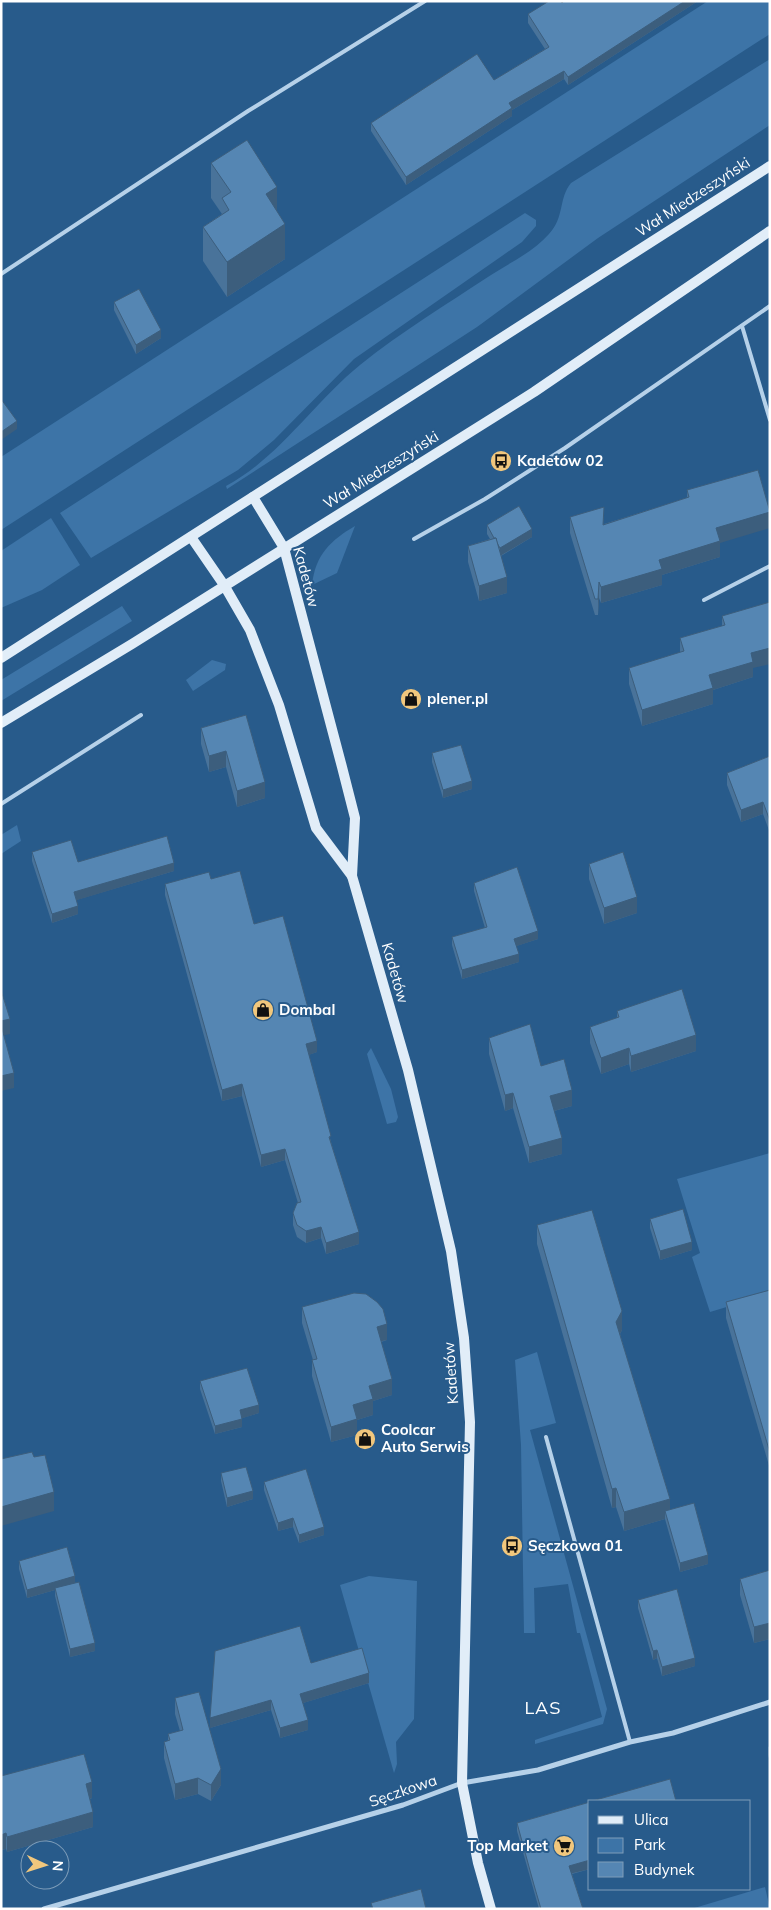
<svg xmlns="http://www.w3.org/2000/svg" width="771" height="1910" font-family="Mulish,sans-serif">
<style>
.green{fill:#3d74a7}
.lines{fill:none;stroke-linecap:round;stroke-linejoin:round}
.lane{stroke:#b6d1e9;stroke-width:4}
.street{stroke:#b6d1e9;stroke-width:5}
.secondary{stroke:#e1edf8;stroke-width:10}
.wall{fill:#49739a}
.shaded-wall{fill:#3c5e7d}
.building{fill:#5586b3;stroke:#3c5e7d}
.labels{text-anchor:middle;stroke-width:4;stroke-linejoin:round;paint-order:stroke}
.street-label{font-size:15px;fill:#fff;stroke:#285b8b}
.poi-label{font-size:15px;font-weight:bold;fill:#fff;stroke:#285b8b;text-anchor:start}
.quarter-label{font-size:18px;letter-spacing:1px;fill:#fff;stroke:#285b8b}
</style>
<rect width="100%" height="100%" fill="#285b8b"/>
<!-- green -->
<g class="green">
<polygon points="708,1 770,1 770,34 1,530 1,457"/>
<path d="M770,59V125L598,238L477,327L227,489L226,486C280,457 313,403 360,365C401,332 447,304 491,275C511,262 533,252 549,234C565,217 558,199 571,183Z"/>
<polygon points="525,213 536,220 536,226 522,242 354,359 274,440 238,470 91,558 60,513"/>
<polygon points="51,518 80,565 42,590 1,608 1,551"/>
<path d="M355,526L337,573L312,585C315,555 331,540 355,526Z"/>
<polygon points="122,606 132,621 1,701 1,680"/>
<polygon points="212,660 226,664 225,670 193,691 186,680"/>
<polygon points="17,825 21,841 1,854 1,835"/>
<polygon points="371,1048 391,1089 398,1117 396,1122 387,1124 367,1054"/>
<polygon points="770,1153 770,1294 710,1312 692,1257 700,1253 677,1179"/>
<polygon points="537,1352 556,1423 530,1430 607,1709 603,1724 535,1744 535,1740 602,1717 580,1633 577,1633 568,1584 534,1588 535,1633 524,1633 521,1445 515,1360"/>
<polygon points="369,1576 417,1581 414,1719 396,1742 397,1764 394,1773 340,1585"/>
<polygon points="765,1887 770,1909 691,1909"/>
</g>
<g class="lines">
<!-- lane -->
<g class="lane">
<polyline points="1,274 248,111 425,1"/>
<polyline points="742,326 770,420"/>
<polyline points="414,539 485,499 565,448 770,306"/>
<polyline points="704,600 770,566"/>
<polyline points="1,804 141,715"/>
<polyline points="546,1437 630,1742"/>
</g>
<!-- street -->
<polyline class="street" points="44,1909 403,1805 462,1783 538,1770 630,1742 673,1733 770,1702"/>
<!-- secondary -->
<g class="secondary">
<polyline points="253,497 284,548 342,767 355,818 352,876 408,1070 451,1251 464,1338 470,1422 462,1783 478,1863 491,1909"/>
<polyline points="191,537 224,585 250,630 279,705 316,828 352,876"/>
<polyline points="1,658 770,166"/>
<polyline points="1,723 132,644 534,392 770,231"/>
</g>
</g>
<!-- wall -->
<g class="wall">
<polygon points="564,1 698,1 568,85 564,79 512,110 512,116 406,185 371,131 371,123 494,80 545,49 528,23 528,14"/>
<polygon points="211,163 285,259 227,297 203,261 203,227 222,214 211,198"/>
<polygon points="114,302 161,338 136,354 114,310"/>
<polygon points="687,490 720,543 720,557 662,575 662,585 601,603 599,598 598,615 595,615 570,533 570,517 604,524 687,498"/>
<polygon points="487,525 532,537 501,556 507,593 479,601 468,562 468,546 490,539 487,534"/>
<polygon points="722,616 753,668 753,677 713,690 713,704 642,726 629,684 629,668 680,653 680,638 722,626"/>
<polygon points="246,715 265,798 237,807 226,767 209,772 201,744 201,728"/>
<polygon points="432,753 472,789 443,798 432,762"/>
<polygon points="770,756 770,833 763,814 741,822 727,785 727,773"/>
<polygon points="32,852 78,862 174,871 76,900 78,914 52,923 32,861"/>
<polygon points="589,864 637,913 604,924 589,879"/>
<polygon points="211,879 254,924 317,1052 308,1055 331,1142 359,1244 326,1254 321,1238 306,1243 297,1237 293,1225 293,1213 298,1203 285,1160 261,1167 242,1096 222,1101 165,895 165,884"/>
<polygon points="474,883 538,939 516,946 519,962 462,979 452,945 452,937 485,928 474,891"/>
<polygon points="617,1011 696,1051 631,1072 629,1064 601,1074 590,1043 590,1027 617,1018"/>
<polygon points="489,1038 541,1066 572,1106 554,1111 562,1154 529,1163 513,1108 505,1111 489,1054"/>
<polygon points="650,1219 692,1250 660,1260 650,1228"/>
<polygon points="537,1225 622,1330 620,1334 670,1510 708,1564 680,1572 665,1519 624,1531 616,1507 612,1508 537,1244"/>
<polygon points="770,1290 770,1469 726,1318 726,1302"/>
<polygon points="302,1307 387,1340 381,1342 392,1395 373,1401 373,1415 357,1420 357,1435 331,1442 312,1376 312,1360 313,1360 302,1323"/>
<polygon points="200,1381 259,1413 242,1418 242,1427 215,1434 200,1389"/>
<polygon points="221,1473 253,1499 227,1507 221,1481"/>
<polygon points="264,1482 324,1535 299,1543 293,1527 278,1531 264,1490"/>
<polygon points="19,1561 75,1583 95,1651 70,1657 55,1596 55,1590 27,1598 19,1569"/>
<polygon points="770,1570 770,1639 754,1643 740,1595 740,1579"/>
<polygon points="638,1600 695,1666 662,1676 657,1658 653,1660 638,1608"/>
<polygon points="311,1663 369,1683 303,1703 308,1730 280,1738 271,1710 210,1728"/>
<polygon points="175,1698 221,1785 211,1801 198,1794 175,1800 164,1758 164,1742 168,1741 168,1734 180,1731 175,1714"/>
<polygon points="770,1746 770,1762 768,1755 768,1747"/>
<polygon points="1,1776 92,1798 90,1799 93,1827 7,1852 6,1849 1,1850"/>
<polygon points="590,1802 590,1869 572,1874 583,1909 539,1909 517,1831 517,1823"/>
</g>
<!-- shaded-wall -->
<g class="shaded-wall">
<polygon points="685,1 698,1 568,85 568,77"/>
<polygon points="564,71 564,79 512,110 512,116 406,185 406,177 509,103"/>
<polygon points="277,187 277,222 266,194"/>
<polygon points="285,224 285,259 227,297 227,262"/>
<polygon points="161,330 161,338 136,354 136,345"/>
<polygon points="17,421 17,429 1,440 1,432"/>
<polygon points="770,512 770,528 720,543 720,557 662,575 662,585 601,603 601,587 659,560 716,528"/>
<polygon points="532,529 532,537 500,556 500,548"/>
<polygon points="507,577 507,593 479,601 479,586"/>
<polygon points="599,582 599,598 598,615 598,599"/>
<polygon points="770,648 770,664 753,668 753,677 713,690 713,704 642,726 642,710 751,653"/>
<polygon points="226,751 226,767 209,772 209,756"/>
<polygon points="472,781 472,789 443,798 443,790"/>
<polygon points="265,782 265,798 237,807 237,791"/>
<polygon points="763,802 763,814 741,822 741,810"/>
<polygon points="174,863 174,871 74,901 74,892"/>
<polygon points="637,897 637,913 604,924 604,908"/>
<polygon points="78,906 78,914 52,923 52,914"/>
<polygon points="538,931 538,939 514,947 514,939"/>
<polygon points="519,954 519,962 462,979 462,970"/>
<polygon points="10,1019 10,1034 1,1036 1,1021"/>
<polygon points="696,1035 696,1051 631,1072 631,1056"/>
<polygon points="317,1041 317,1052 306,1056 306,1044"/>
<polygon points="629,1048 629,1064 601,1074 601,1058"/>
<polygon points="14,1073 14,1088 1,1091 1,1076"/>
<polygon points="242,1084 242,1096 222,1101 222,1090"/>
<polygon points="572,1090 572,1106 550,1112 550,1096"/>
<polygon points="513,1093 513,1108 505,1111 505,1095"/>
<polygon points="562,1138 562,1154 529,1163 529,1147"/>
<polygon points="285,1149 285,1160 261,1167 261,1155"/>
<polygon points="321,1227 321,1238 306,1243 306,1231"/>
<polygon points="359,1232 359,1244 326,1254 326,1243"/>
<polygon points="692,1242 692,1250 660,1260 660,1251"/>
<polygon points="622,1311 622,1330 616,1341 616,1322"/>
<polygon points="387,1324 387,1340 377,1342 377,1327"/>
<polygon points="392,1379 392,1395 373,1401 373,1415 357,1420 357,1435 331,1442 331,1427 353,1405 369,1386"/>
<polygon points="259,1405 259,1413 240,1419 240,1410"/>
<polygon points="242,1419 242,1427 215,1434 215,1426"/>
<polygon points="616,1488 616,1507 612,1508 612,1489"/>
<polygon points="253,1491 253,1499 227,1507 227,1498"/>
<polygon points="54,1492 54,1511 1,1526 1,1507"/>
<polygon points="670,1499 670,1518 665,1511 665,1519 624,1531 624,1512"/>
<polygon points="293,1518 293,1527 278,1531 278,1523"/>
<polygon points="324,1527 324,1535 299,1543 299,1535"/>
<polygon points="708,1555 708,1564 680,1572 680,1563"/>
<polygon points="75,1576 75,1584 55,1588 55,1590 27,1598 27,1590"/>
<polygon points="770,1623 770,1639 754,1643 754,1627"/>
<polygon points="95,1643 95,1651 70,1657 70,1649"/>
<polygon points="657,1650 657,1658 653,1660 653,1651"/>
<polygon points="695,1658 695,1666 662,1676 662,1667"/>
<polygon points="369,1673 369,1683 300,1704 300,1694"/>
<polygon points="271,1700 271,1710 210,1728 210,1718"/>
<polygon points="308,1720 308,1730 280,1738 280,1728"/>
<polygon points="221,1769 221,1785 211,1801 211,1785"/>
<polygon points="198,1778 198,1794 175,1800 175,1784"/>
<polygon points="92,1782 92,1798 86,1800 86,1784"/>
<polygon points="93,1812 93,1827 7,1852 7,1837"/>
<polygon points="6,1833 6,1849 1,1850 1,1835"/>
<polygon points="590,1860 590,1869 569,1874 569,1866"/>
</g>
<!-- building -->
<g class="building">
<polygon points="549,1 561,1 562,3 564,1 685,1 568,77 564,71 509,103 512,108 406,177 371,123 477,54 494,80 549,47 528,14"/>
<polygon points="247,140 277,187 266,194 285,224 227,262 203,227 229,210 222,198 231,192 211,163"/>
<polygon points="139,289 161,330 136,345 114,302"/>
<polygon points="1,399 17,421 1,432"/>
<polygon points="758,470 770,512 716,528 720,541 659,560 662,569 601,587 599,582 598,599 595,599 570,517 604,507 603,525 689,497 687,490"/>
<polygon points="519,506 532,529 500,548 497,543 496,538 494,538 487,525"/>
<polygon points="496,538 507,577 479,586 468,546"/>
<polygon points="770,602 770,648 751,653 753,662 709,675 713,688 642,710 629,668 684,651 680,638 725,625 722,616"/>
<polygon points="246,715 265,782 237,791 226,751 209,756 201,728"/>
<polygon points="461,745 472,781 443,790 432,753"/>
<polygon points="770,756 770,821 763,802 741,810 727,773"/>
<polygon points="167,836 174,863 74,892 78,906 52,914 32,852 71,840 78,862"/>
<polygon points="623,852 637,897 604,908 589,864"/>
<polygon points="517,867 538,931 514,939 519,954 462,970 452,937 487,927 474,883"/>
<polygon points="240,871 254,924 283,916 317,1041 306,1044 331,1136 329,1137 359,1232 326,1243 321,1227 306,1231 297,1225 293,1213 297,1203 301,1202 285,1149 261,1155 242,1084 222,1090 165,884 209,872 211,879"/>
<polygon points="682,989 696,1035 631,1056 629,1048 601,1058 590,1027 619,1017 617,1011"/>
<polygon points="1,990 10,1019 1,1021"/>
<polygon points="530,1024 541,1066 564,1059 572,1090 550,1096 562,1138 529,1147 513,1093 505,1095 489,1038"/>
<polygon points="1,1025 14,1073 1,1076"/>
<polygon points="683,1209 692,1242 660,1251 650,1219"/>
<polygon points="592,1210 622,1311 616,1322 670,1499 624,1512 616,1488 612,1489 537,1225"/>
<polygon points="770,1290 770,1453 726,1302"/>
<polygon points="354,1293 366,1294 377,1302 383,1309 387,1324 377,1327 392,1379 369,1386 373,1399 353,1405 357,1419 331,1427 312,1360 317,1359 302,1307"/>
<polygon points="247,1368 259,1405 240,1410 242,1419 215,1426 200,1381"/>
<polygon points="32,1452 34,1457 45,1455 54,1492 1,1507 1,1459"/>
<polygon points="246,1467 253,1491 227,1498 221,1473"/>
<polygon points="306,1469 324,1527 299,1535 293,1518 278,1523 264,1482"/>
<polygon points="694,1503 708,1555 680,1563 665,1511"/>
<polygon points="67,1547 75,1576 27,1590 19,1561"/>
<polygon points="770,1570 770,1623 754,1627 740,1579"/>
<polygon points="79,1582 95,1643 70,1649 55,1588"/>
<polygon points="677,1589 695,1658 662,1667 657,1650 653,1651 638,1600"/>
<polygon points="300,1626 311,1663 362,1648 369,1673 300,1694 308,1720 280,1728 271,1700 210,1718 215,1651"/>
<polygon points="199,1692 221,1769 211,1785 198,1778 175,1784 164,1742 170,1740 168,1734 183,1730 175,1698"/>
<polygon points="84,1754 92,1782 86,1784 93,1812 7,1837 6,1833 1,1835 1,1776"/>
<polygon points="670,1779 676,1801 592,1801"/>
<polygon points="590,1802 590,1860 569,1866 583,1909 541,1909 534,1885 517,1823"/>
<polygon points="421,1889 426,1909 373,1909 371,1903"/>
</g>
<!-- icons -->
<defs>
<g id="bus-disc" transform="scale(1.125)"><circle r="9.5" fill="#f1c77d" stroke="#285b8b"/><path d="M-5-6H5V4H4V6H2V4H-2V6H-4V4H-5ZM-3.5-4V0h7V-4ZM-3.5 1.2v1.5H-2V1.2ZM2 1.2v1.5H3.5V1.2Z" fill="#111"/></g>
<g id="shop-disc" transform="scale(1.125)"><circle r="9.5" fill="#f1c77d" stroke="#285b8b"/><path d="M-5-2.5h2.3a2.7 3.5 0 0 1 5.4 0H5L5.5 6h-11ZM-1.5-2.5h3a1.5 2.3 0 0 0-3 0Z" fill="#111"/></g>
<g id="supermarket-disc" transform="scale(1.125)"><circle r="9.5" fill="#f1c77d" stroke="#285b8b"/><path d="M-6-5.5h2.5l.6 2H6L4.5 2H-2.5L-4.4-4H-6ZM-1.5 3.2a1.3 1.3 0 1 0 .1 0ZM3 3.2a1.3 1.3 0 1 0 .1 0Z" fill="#111"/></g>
</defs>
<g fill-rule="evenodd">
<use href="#bus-disc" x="501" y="461"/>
<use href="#shop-disc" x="411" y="699"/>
<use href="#shop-disc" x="263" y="1010"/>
<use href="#shop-disc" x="365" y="1439"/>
<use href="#bus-disc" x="512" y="1546"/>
<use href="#supermarket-disc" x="564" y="1846"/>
</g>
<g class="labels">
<!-- street labels -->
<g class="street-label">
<text transform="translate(693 197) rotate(-33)" y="5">Wał Miedzeszyński</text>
<text transform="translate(381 470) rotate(-32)" y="5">Wał Miedzeszyński</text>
<text transform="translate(306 577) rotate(75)" y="5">Kadetów</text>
<text transform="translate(395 973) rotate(74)" y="5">Kadetów</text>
<text transform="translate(451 1373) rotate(-94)" y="5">Kadetów</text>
<text transform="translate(403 1791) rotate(-19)" y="5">Sęczkowa</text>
</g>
<!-- poi labels -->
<g class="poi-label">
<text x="517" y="466">Kadetów 02</text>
<text x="427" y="704">plener.pl</text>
<text x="279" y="1015">Dombal</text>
<text x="381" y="1435">Coolcar<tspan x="381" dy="17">Auto Serwis</tspan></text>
<text x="528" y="1551">Sęczkowa 01</text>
<text x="548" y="1851" text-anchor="end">Top Market</text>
</g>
<!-- quarter labels -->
<g class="quarter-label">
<text x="543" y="1714">LAS</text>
</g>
</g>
<!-- border -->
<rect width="771" height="1910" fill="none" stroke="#ffffff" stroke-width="5"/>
<!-- legend -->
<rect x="588" y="1800" width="162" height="90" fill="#285b8b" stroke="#7e9db9"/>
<rect x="598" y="1816" width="25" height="8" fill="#e1edf8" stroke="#7e9db9"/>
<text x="634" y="1825" font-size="15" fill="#ffffff">Ulica</text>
<rect x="598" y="1838" width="25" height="15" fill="#3d74a7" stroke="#7e9db9"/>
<text x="634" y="1850" font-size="15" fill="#ffffff">Park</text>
<rect x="598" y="1862" width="25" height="15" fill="#5586b3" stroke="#7e9db9"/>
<text x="634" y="1875" font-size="15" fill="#ffffff">Budynek</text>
<!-- north arrow -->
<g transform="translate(45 1865) rotate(94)"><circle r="24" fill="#285b8b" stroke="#7e9db9"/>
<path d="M0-4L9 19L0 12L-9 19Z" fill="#f1c77d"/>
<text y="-8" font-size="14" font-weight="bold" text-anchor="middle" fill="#ffffff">N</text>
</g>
</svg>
